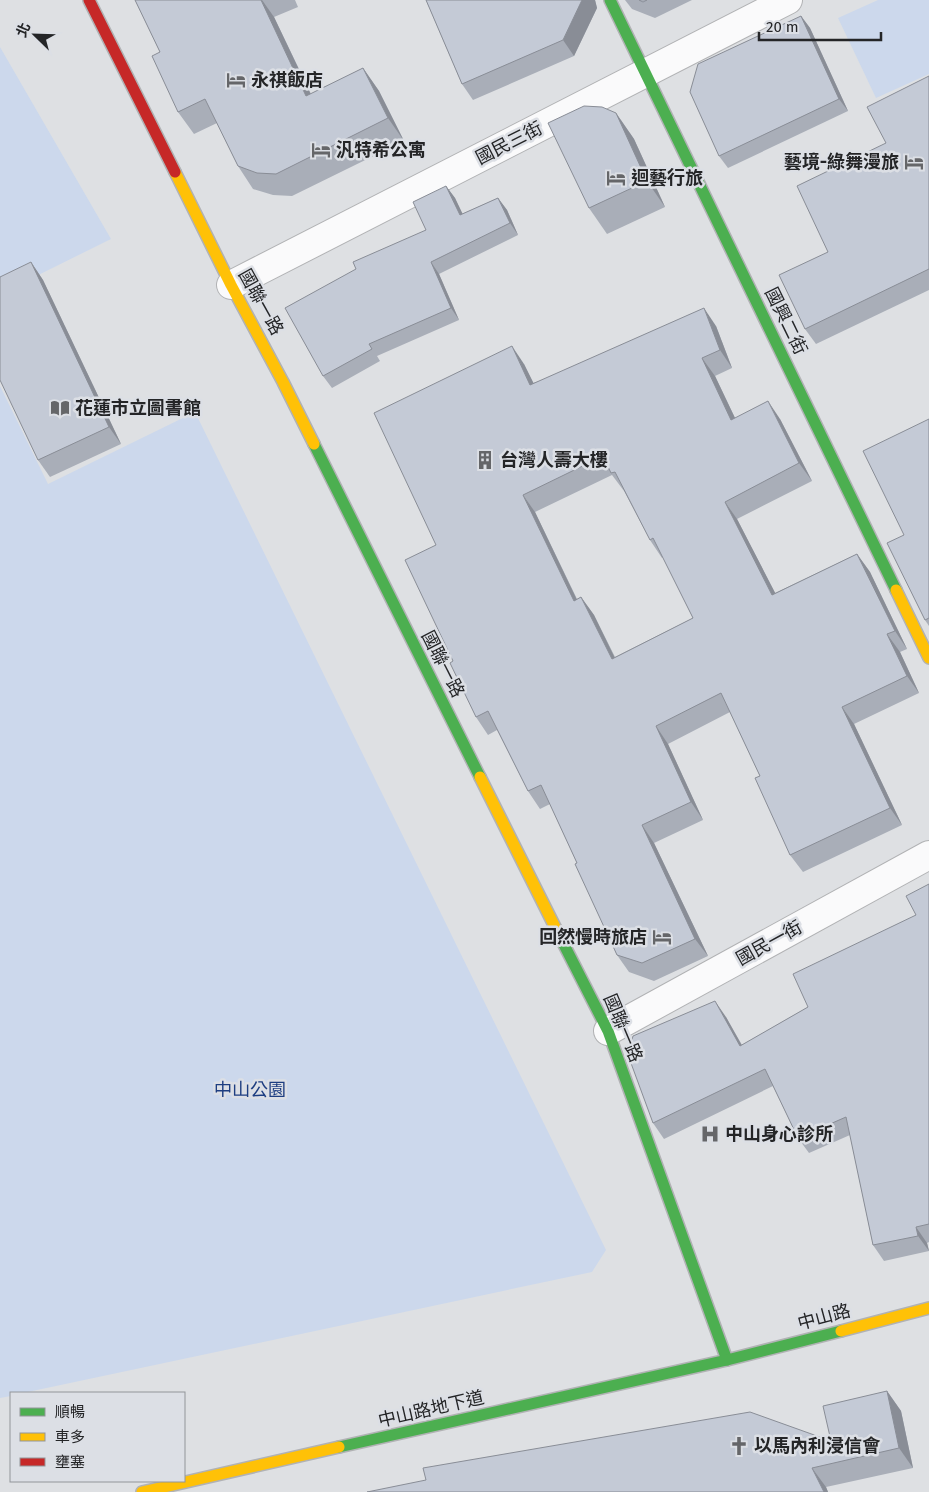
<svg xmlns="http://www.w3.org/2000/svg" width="929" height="1492" font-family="'Fira Sans','Noto Sans TC',sans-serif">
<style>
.green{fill:#ccd8ec}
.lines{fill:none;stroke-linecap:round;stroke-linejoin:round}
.street-casing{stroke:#b1b2b4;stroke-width:30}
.fast-casing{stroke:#b1b2b4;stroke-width:14}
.slow-casing{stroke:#b1b2b4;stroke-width:14}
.jam-casing{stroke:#b1b2b4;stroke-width:14}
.street{stroke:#fafafb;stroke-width:28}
.fast{stroke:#4caf50;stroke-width:11}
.slow{stroke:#ffc107;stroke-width:11}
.jam{stroke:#c62828;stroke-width:11}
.wall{fill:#a9aeb8;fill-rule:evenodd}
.shaded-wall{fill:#898d96}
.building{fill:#c4cad6;stroke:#898d96;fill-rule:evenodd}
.labels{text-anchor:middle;stroke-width:5;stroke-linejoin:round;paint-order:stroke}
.poi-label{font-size:18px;font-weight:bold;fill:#242527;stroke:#dcdfe5;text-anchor:start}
.street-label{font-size:18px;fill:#242527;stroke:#dcdfe5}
.park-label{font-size:18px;fill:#1e3e81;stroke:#dcdfe5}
</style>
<rect width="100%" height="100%" fill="#dee0e3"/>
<!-- green -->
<g class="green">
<polygon points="878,0 929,0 929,74 876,98 838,18"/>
<polygon points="0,47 111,239 0,294"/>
<polygon points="0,386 48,484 195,412 606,1250 592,1272 23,1393 11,1393 11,1396 0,1398"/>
</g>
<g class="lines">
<!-- street casing -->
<g class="street-casing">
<g id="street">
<polyline points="231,285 788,0"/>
<polyline points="608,1031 929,855"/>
</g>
</g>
<!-- fast casing -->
<g class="fast-casing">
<g id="fast">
<polyline points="610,0 896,590"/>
<polyline points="314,444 480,777"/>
<polyline points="556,929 608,1031 727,1360"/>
<polyline points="339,1447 727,1360 841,1331"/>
</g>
</g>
<!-- slow casing -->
<g class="slow-casing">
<g id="slow">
<polyline points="175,172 231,285 283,382 314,444"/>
<polyline points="896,590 929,658"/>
<polyline points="480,777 556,929"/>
<polyline points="841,1331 929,1308"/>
<polyline points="142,1492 339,1447"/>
</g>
</g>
<!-- jam casing -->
<g class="jam-casing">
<polyline id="jam" points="89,0 175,172"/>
</g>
<!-- street -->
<use href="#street" class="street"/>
<!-- fast -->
<use href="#fast" class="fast"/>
<!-- slow -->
<use href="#slow" class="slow"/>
<!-- jam -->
<use href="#jam" class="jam"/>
</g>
<!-- wall -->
<g class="wall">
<polygon points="135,0 295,0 298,7 274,17 311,94 363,68 379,91 404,141 292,196 273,195 253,189 238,166 217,123 194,134 178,112 160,52"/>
<polygon points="426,0 595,0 597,8 574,56 473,100 462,84"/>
<polygon points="625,0 692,0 655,18 632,9"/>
<polygon points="801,16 810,28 848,111 728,168 719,156"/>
<polygon points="929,76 929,290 816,344 805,329 828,252 886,143"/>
<polygon points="616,113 634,139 665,207 607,234 589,208"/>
<polygon points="446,186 455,198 462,214 498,198 507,210 518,235 439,274 459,320 377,356 380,361 332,388 323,376 426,230"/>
<polygon points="31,262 43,280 121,444 50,477 38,460"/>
<path d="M716,326L732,368L715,376L735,418L780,419L812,481L737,519L775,593L857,554L870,572L907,649L900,652L919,693L854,724L902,825L803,872L790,855L760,776L730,712L668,744L703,820L654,843L708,956L654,981L629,972L617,955L577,863L550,804L540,809L528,791L497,730L488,735L476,717L453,661L436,545L524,364L533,383ZM612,475L624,491L650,540L662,558L663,557L693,618L615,657L594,615L581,597L577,599L535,512Z"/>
<polygon points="929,419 929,626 925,620 904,535"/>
<polygon points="929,884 929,1242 927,1243 929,1251 884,1261 873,1245 850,1135 809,1153 798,1138 773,1086 664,1139 653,1123 726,1017 742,1045 808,1007 916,915"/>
<polygon points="887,1391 901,1411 913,1468 826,1487 828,1492 367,1492 831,1441"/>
</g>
<!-- shaded-wall -->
<g class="shaded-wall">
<polygon points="261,0 262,0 274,17 322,118 306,96"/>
<polygon points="582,0 595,0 597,8 574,56 563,40"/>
<polygon points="801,16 810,28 848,111 839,99"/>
<polygon points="363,68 379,91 404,141 388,118"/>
<polygon points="616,113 634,139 665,207 647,181"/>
<polygon points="446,186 455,198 469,227 460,215"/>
<polygon points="498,198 507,210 518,235 510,223"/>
<polygon points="31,262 43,280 121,444 109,427"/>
<polygon points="431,262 439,274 459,320 451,308"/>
<polygon points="704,308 716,326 732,368 720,350"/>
<polygon points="512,346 524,364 543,402 530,385"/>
<polygon points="702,358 715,376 744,437 731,420"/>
<polygon points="768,401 780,419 812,481 799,463"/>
<polygon points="523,495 535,512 586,619 574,601"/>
<polygon points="725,502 737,519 785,612 772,595"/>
<polygon points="857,554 870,572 907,649 895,631"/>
<polygon points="581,597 594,615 624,677 612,659"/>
<polygon points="887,634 900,652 919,693 907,676"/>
<polygon points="842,707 854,724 902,825 890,808"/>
<polygon points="656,726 668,744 703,820 691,802"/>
<polygon points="642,825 654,843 708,956 695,939"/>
<polygon points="715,1001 726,1017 751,1062 740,1046"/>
<polygon points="916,1227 927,1243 929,1251 918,1236"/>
<polygon points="887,1391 901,1411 913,1468 899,1448"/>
<polygon points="812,1468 826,1487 828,1492 824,1492"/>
</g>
<!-- building -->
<g class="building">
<polygon points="135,0 261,0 306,96 363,68 388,118 276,174 257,173 238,166 205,99 178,112 152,56 160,52"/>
<polygon points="426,0 582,0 563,40 462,84"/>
<polygon points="639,0 647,0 643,2"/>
<polygon points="801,16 839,99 719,156 690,92 698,64"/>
<polygon points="929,76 929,269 805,329 779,275 828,252 797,186 886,143 867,107"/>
<polygon points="584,106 602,107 616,113 647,181 589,208 548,123"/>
<polygon points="446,186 460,215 498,198 510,223 431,262 451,308 369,344 372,349 323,376 285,308 356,269 353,262 426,230 413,202"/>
<polygon points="31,262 109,427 38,460 0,380 0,277"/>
<path d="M704,308L720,350L702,358L731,420L768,401L799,463L725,502L772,595L857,554L895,631L887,634L907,676L842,707L890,808L790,855L755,778L760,776L721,693L656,726L691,802L642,825L695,939L642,963L617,955L575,864L577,863L541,785L528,791L488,711L476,717L450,663L453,661L405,560L436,545L374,413L512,346L530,385ZM603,456L611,473L615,472L650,540L653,538L693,618L612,659L581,597L574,601L523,495Z"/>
<polygon points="929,419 929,618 925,620 887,543 904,535 863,451"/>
<polygon points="929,884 929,1224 916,1227 918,1236 873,1245 846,1117 798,1138 765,1069 653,1123 628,1055 633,1036 715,1001 740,1046 808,1007 793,974 916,915 906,896"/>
<polygon points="887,1391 899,1448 812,1468 824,1492 367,1492 426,1480 423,1468 750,1412 831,1441 823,1406"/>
</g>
<!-- icons -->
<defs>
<g id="hotel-bare" transform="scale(1.5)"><path d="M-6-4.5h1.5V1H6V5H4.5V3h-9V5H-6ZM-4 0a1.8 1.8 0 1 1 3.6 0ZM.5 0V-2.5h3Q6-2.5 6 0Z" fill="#656669" stroke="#dcdfe5" stroke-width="2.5" paint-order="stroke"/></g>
<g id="library-bare" transform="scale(1.5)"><path d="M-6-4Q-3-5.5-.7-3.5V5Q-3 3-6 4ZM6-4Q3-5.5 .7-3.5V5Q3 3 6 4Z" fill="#656669" stroke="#dcdfe5" stroke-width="2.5" paint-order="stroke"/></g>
<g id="building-bare" transform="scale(1.5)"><path d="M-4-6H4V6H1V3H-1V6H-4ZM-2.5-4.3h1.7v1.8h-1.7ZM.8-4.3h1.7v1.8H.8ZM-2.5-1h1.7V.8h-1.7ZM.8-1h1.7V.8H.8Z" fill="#656669" stroke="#dcdfe5" stroke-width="2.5" paint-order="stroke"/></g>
<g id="hospital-bare" transform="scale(1.5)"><path d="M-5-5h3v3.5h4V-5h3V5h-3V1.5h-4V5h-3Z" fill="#656669" stroke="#dcdfe5" stroke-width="2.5" paint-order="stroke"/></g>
<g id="church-bare" transform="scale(1.5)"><path d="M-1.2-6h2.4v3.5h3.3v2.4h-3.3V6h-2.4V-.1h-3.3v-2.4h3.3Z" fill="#656669" stroke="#dcdfe5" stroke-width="2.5" paint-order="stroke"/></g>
</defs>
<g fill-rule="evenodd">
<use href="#hotel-bare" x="236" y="80"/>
<use href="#hotel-bare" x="321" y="150"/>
<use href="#hotel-bare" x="914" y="162"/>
<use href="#hotel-bare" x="616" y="178"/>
<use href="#library-bare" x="60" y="408"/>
<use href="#building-bare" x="485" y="460"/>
<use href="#hotel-bare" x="662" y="937"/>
<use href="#hospital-bare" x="710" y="1134"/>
<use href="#church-bare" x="739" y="1446"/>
</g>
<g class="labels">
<!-- poi labels -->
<g class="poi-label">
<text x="251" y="86">永祺飯店</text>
<text x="336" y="156">汎特希公寓</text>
<text x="899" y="168" text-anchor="end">藝境-綠舞漫旅</text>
<text x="631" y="184">迴藝行旅</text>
<text x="75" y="414">花蓮市立圖書館</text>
<text x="500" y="466">台灣人壽大樓</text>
<text x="647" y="943" text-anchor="end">回然慢時旅店</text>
<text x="725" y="1140">中山身心診所</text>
<text x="754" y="1452">以馬內利浸信會</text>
</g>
<!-- street labels -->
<g class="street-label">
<text transform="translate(509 143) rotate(-27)" y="6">國民三街</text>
<text transform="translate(261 302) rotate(61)" y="6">國聯一路</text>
<text transform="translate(786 321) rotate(64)" y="6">國興二街</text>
<text transform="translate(443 664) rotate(63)" y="6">國聯一路</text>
<text transform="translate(769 943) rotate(-29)" y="6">國民一街</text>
<text transform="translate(623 1028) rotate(67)" y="6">國聯一路</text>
<text transform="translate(824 1317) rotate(-15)" y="6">中山路</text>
<text transform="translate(431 1409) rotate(-13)" y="6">中山路地下道</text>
</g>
<!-- park labels -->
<g class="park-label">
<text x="250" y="1096">中山公園</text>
</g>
</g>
<!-- legend -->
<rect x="10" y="1392" width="175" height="90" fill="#dcdfe5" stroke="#929599"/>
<rect x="20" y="1408" width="25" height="8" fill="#4caf50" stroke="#929599"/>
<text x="55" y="1417" font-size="15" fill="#242527">順暢</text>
<rect x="20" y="1433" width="25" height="8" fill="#ffc107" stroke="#929599"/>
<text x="55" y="1442" font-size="15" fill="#242527">車多</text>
<rect x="20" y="1458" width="25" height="8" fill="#c62828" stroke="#929599"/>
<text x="55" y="1467" font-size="15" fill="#242527">壅塞</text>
<!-- north arrow -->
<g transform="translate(35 35) rotate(293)" stroke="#dcdfe5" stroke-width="4" paint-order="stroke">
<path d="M0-4L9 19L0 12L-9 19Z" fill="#242527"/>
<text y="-8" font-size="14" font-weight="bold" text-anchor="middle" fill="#242527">北</text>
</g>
<!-- scale -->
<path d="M759 32v8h122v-8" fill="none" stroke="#242527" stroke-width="2.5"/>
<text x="766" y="32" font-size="15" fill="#242527" stroke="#dcdfe5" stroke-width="4" paint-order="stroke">20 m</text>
</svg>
